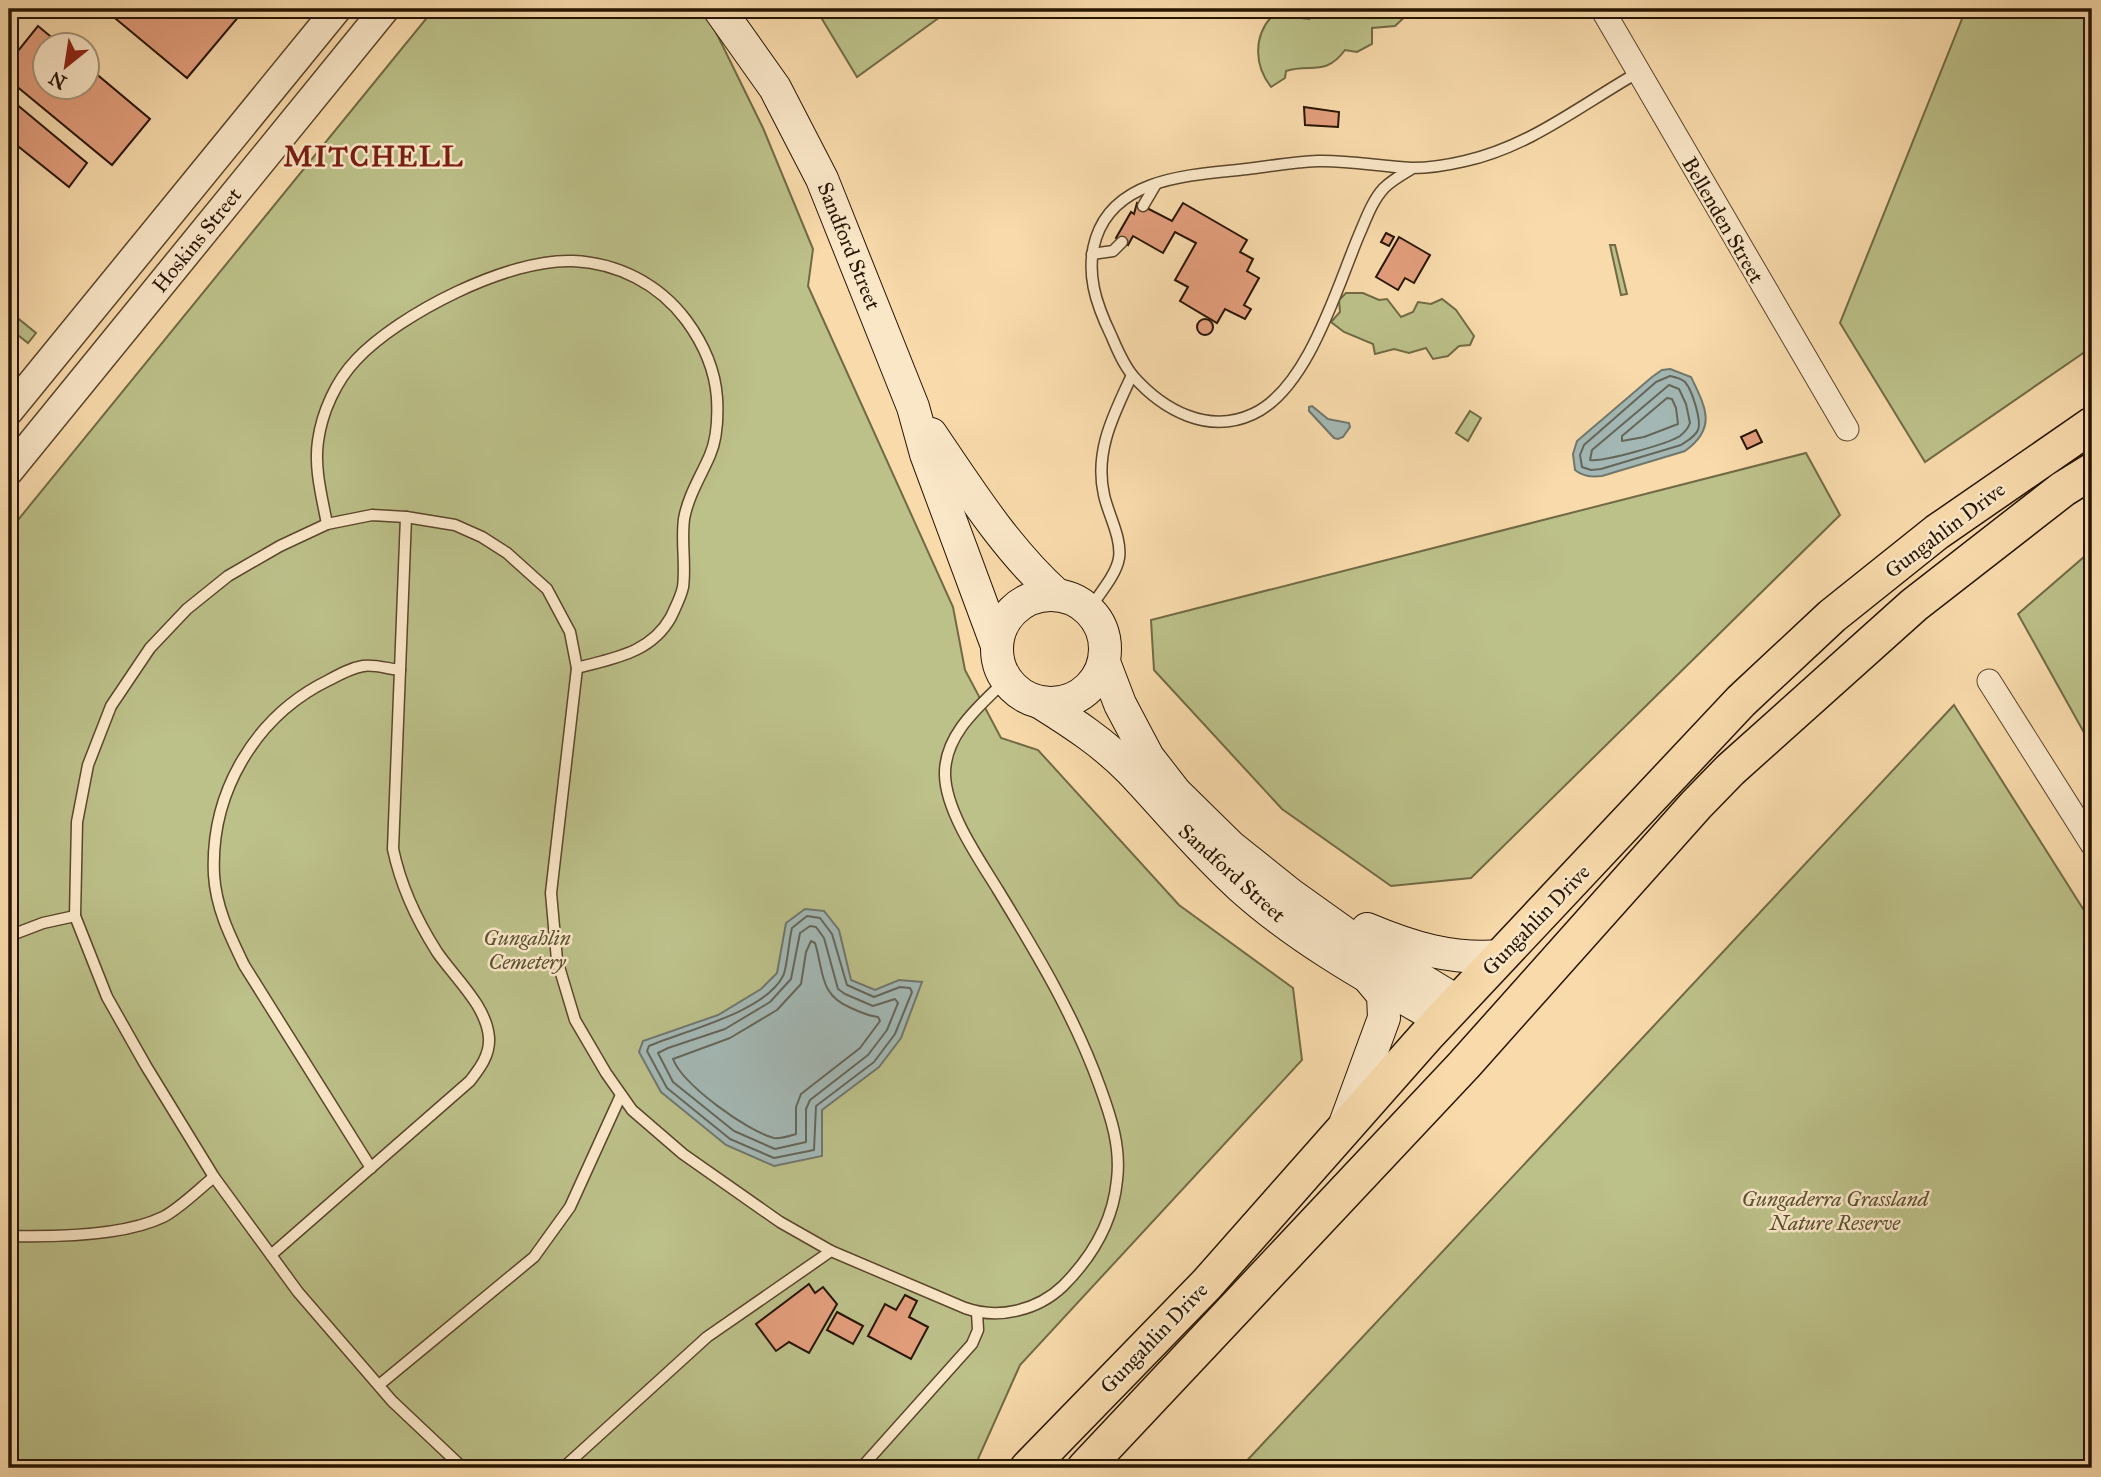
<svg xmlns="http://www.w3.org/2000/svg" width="2101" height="1477" font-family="'IM FELL Great Primer',serif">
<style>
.green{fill:#bcc089;stroke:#726a44;stroke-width:2}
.water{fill:#a3b8b5;stroke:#71776d;stroke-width:2}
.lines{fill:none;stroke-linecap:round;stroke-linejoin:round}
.shore{stroke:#65665a;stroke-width:2}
.building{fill:#e39e7b;stroke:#271500;stroke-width:2}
.service-casing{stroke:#5b462b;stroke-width:13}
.minor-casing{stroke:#5b462b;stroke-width:25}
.tertiary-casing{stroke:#5b462b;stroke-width:31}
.secondary-casing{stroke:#271500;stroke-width:34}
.primary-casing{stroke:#271500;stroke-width:38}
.service{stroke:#fae7c8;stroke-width:10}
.minor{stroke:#fae7c8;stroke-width:23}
.tertiary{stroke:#fae7c8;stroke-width:28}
.secondary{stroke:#fae7c8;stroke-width:32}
.primary{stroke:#f8daab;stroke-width:35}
.labels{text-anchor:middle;stroke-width:5;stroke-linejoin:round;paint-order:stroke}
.street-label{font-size:21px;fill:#271500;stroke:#fae7c8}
.park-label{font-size:21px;font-style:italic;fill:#5b5130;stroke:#fae7c8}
.district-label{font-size:28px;font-weight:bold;letter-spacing:2px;fill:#7a1f14;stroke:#fae7c8}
</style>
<rect width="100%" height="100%" fill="#f8daab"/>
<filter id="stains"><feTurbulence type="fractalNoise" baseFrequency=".00286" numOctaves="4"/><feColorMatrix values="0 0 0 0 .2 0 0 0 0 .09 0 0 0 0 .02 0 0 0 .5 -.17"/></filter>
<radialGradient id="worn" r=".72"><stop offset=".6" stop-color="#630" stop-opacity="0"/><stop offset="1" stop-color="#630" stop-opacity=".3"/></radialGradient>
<!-- green -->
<g class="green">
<polygon points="434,9 701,9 707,14 763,128 813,249 808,286 953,607 965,670 1001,738 1038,750 1179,905 1293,988 1302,1060 1020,1365 974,1468 9,1468 9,531"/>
<polygon points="816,9 951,9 857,77"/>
<path d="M1318,9H1443V12C1430,18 1422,19 1410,12L1395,26L1372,28V44L1357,52L1345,50C1325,77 1311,63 1286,71L1285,78L1271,87C1254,65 1253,36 1273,15L1309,19Z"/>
<polygon points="1966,9 2092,9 2092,347 1925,462 1840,323"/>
<polygon points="1610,245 1615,245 1627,294 1621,295"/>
<polygon points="1346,293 1363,293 1379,300 1387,299 1401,317 1413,312 1418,302 1431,304 1442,299 1456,310 1474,336 1470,345 1459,346 1448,356 1433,359 1426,348 1409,353 1394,349 1375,354 1373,344 1344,332 1331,322 1340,312 1339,300"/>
<polygon points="9,311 36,333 28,343 9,328"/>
<polygon points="1470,411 1481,418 1468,441 1456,433"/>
<polygon points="1806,453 1840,515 1471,878 1391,886 1282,809 1154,670 1151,620"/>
<polygon points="2092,550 2092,747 2018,614"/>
<polygon points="1954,705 2092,923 2092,1468 1240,1468"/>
</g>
<!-- water -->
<g class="water">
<path d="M1670,369L1691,377C1706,408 1717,428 1685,451L1602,476C1592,477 1584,477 1575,470L1573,454L1577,441L1652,377L1662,370Z"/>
<polygon points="1312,406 1328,419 1349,423 1350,427 1343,437 1338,439 1334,438 1309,411 1309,407"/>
<polygon points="805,909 824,911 839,930 851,980 875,990 899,980 922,982 901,1038 879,1067 822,1110 822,1156 774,1166 726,1145 661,1092 639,1052 643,1041 718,1015 761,989 777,973 786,923"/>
</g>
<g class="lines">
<!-- shore -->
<g class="shore">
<path d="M1670,376C1675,377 1682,379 1685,382C1692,390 1702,421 1698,430C1695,437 1687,441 1681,445L1601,469L1591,470L1582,467L1580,455L1584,445L1656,382Z"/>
<path d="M1669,385L1679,389L1686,404L1690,423C1688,429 1685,432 1680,436C1667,444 1604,462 1590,460L1592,450Z"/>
<polygon points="1667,398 1672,399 1676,408 1678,424 1644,437 1622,441 1622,436"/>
<path d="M807,916L820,918L832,934L847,985L874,997L900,987L910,988L912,992L895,1034L874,1062L816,1106L814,1150L774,1158L730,1139L667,1088L647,1051L649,1046C684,1031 765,1012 783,976C787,969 789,939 792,928Z"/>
<polygon points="810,926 816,927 824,938 838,989 845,994 873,1006 895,999 898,1003 887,1030 868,1055 810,1100 806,1109 806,1142 775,1149 734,1131 673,1082 658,1053 668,1048 725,1029 770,1002 791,979 800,933"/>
<path d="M811,941L815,943C824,972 819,995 851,1008C860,1012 868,1016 878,1017L880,1021L860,1048L801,1094L796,1107V1134C789,1136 781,1139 774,1138C747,1131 683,1085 673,1059L730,1038L777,1010L801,984L806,952Z"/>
</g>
</g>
<!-- building -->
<g class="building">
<polygon points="104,9 245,9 187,78"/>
<polygon points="38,26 62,46 46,46 46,88 88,88 88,67 150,119 112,165 9,80 9,62"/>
<polygon points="9,98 87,163 69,187 9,139"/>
<polygon points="1304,107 1339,112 1338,127 1305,125"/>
<polygon points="1137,203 1172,221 1183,203 1247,240 1240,252 1253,259 1247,271 1259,278 1244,305 1251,309 1245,319 1225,309 1217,323 1180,301 1188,287 1175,280 1196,243 1175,232 1163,253 1133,236 1128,245 1116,238 1131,212 1134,214"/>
<polygon points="1386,233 1394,237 1389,246 1381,242"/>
<polygon points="1399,237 1430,255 1414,283 1405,278 1398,290 1376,277"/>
<circle cx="1205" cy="327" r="8"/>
<polygon points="1756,430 1762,442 1747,449 1741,437"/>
<polygon points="809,1284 815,1293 823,1287 837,1304 809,1353 789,1342 776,1351 756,1324"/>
<polygon points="905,1295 917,1301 909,1317 928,1327 911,1359 868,1336 885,1304 896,1310"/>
<polygon points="837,1312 863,1326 853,1344 827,1330"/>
</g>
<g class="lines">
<!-- service casing -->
<g class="service-casing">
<g id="service">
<path d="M1413,168C1403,174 1392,180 1384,188C1372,201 1366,219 1359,235C1337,287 1308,389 1253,414C1208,435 1163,410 1133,376C1123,364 1117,349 1111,335C1096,304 1085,272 1096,238C1116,176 1194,175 1247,169C1271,166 1294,162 1318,161C1350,160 1381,167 1412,168C1429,168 1448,165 1465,161C1529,147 1581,105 1637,73"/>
<polyline points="1143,206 1156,184"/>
<polyline points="1092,254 1113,251 1122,242"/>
<path d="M327,524C322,497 314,469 318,441C322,412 336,381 356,360C399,314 509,258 573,261C618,263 659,284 686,320C703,343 715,369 717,398C718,416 717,439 710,455C701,476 688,496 684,519C681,542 686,564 683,587C681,597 675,608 671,617C651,653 614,658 577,668"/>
<path d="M1089,610C1098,595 1116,576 1119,558C1122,538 1108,514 1104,495C1094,451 1114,414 1132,375"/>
<polyline points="9,936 43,923 75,916"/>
<path d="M371,1168L244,965C230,936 216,908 214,875C210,793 255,716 329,680C340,674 351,668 363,666C374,664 389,669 400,670"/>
<path d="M9,1236C52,1237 124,1236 163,1217C179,1209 199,1189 214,1177"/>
<path d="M271,1255L470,1081C480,1068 490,1055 489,1038C487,1006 454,977 437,952C416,919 401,887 393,849L406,517"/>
<polyline points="379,1385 534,1257 570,1207 621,1095"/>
<polyline points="463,1468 392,1401 298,1292 214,1177 146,1066 107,997 75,916 77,822 88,765 111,706 150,648 187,609 228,576 280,546 327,524 372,515 406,517 455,525 482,537 507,553 547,589 570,632 577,668 551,893 557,960 575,1020 606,1073 632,1110 683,1154 780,1222 831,1251"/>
<path d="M563,1468L707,1337L831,1251L965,1308C999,1320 1038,1310 1063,1286C1092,1257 1113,1221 1117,1180C1121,1147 1111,1117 1100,1087C1075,1017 1037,954 998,890C979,859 946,812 945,775C944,735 979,706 1006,680"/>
<polyline points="861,1468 972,1344 978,1330 977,1312"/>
</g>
</g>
<!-- minor casing -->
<g class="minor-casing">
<g id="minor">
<polyline points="1602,9 1847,429"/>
<polyline points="1989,681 2092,844"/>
</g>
</g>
<!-- tertiary casing -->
<g class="tertiary-casing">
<g id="tertiary">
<polyline points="9,411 337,9"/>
<polyline points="9,471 385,9"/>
</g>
</g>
<!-- secondary casing -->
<g class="secondary-casing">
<g id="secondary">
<polyline points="719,9 775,88 822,179 913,407 926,454 996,643"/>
<path d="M931,434C969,490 1006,549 1057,595"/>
<circle cx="1051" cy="649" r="54"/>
<polyline points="1104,662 1120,704 1148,757 1176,793 1230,846 1290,894 1346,934 1458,1002"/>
<path d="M1041,703C1073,723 1105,744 1131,771C1168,810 1201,851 1241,887C1301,941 1373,980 1442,1020"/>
<path d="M1367,929C1412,948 1452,960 1501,956"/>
<polyline points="1345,1124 1384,1018 1383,995 1368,977"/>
</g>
</g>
<!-- primary casing -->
<g class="primary-casing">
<g id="primary">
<polyline points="1028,1468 1207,1284 1428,1034 1741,701 1832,616 1937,532 2092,425"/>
<polyline points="1085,1468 1464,1065 1696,805 1730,770 1914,605 2063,489 2092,471"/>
</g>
</g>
<!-- service -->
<use href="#service" class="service"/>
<!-- minor -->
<use href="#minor" class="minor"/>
<!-- tertiary -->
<use href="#tertiary" class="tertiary"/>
<!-- secondary -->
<use href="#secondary" class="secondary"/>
<!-- primary -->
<use href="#primary" class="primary"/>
</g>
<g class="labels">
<!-- street labels -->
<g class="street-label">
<text transform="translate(1723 220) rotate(60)" y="7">Bellenden Street</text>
<text transform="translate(197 240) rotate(-51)" y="7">Hoskins Street</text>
<text transform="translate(849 246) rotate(68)" y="7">Sandford Street</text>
<text transform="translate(1945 530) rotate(-37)" y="7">Gungahlin Drive</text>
<text transform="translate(1232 873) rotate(42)" y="7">Sandford Street</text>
<text transform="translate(1536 920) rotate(-46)" y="7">Gungahlin Drive</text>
<text transform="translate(1154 1338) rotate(-46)" y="7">Gungahlin Drive</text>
</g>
<!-- park labels -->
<g class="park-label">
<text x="527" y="945">Gungahlin<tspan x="527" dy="24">Cemetery</tspan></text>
<text x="1835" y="1206">Gungaderra Grassland<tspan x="1835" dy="24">Nature Reserve</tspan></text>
</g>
<!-- district labels -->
<g class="district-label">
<text x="374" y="166">MITCHELL</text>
</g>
</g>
<!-- margin -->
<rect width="2101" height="1477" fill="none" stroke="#f8daab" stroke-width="35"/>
<rect x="10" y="10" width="2080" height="1456" fill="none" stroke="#271500" stroke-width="3.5"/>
<rect x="18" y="18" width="2066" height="1442" fill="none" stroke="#271500" stroke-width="2"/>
<!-- north arrow -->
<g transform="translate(66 66) rotate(210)"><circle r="33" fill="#fae7c8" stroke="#a69378" stroke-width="2"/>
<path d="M0-5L12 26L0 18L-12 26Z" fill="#8f2418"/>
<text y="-10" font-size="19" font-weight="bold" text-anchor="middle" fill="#271500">N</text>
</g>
<rect width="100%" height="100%" filter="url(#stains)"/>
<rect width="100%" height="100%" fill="url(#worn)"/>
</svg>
